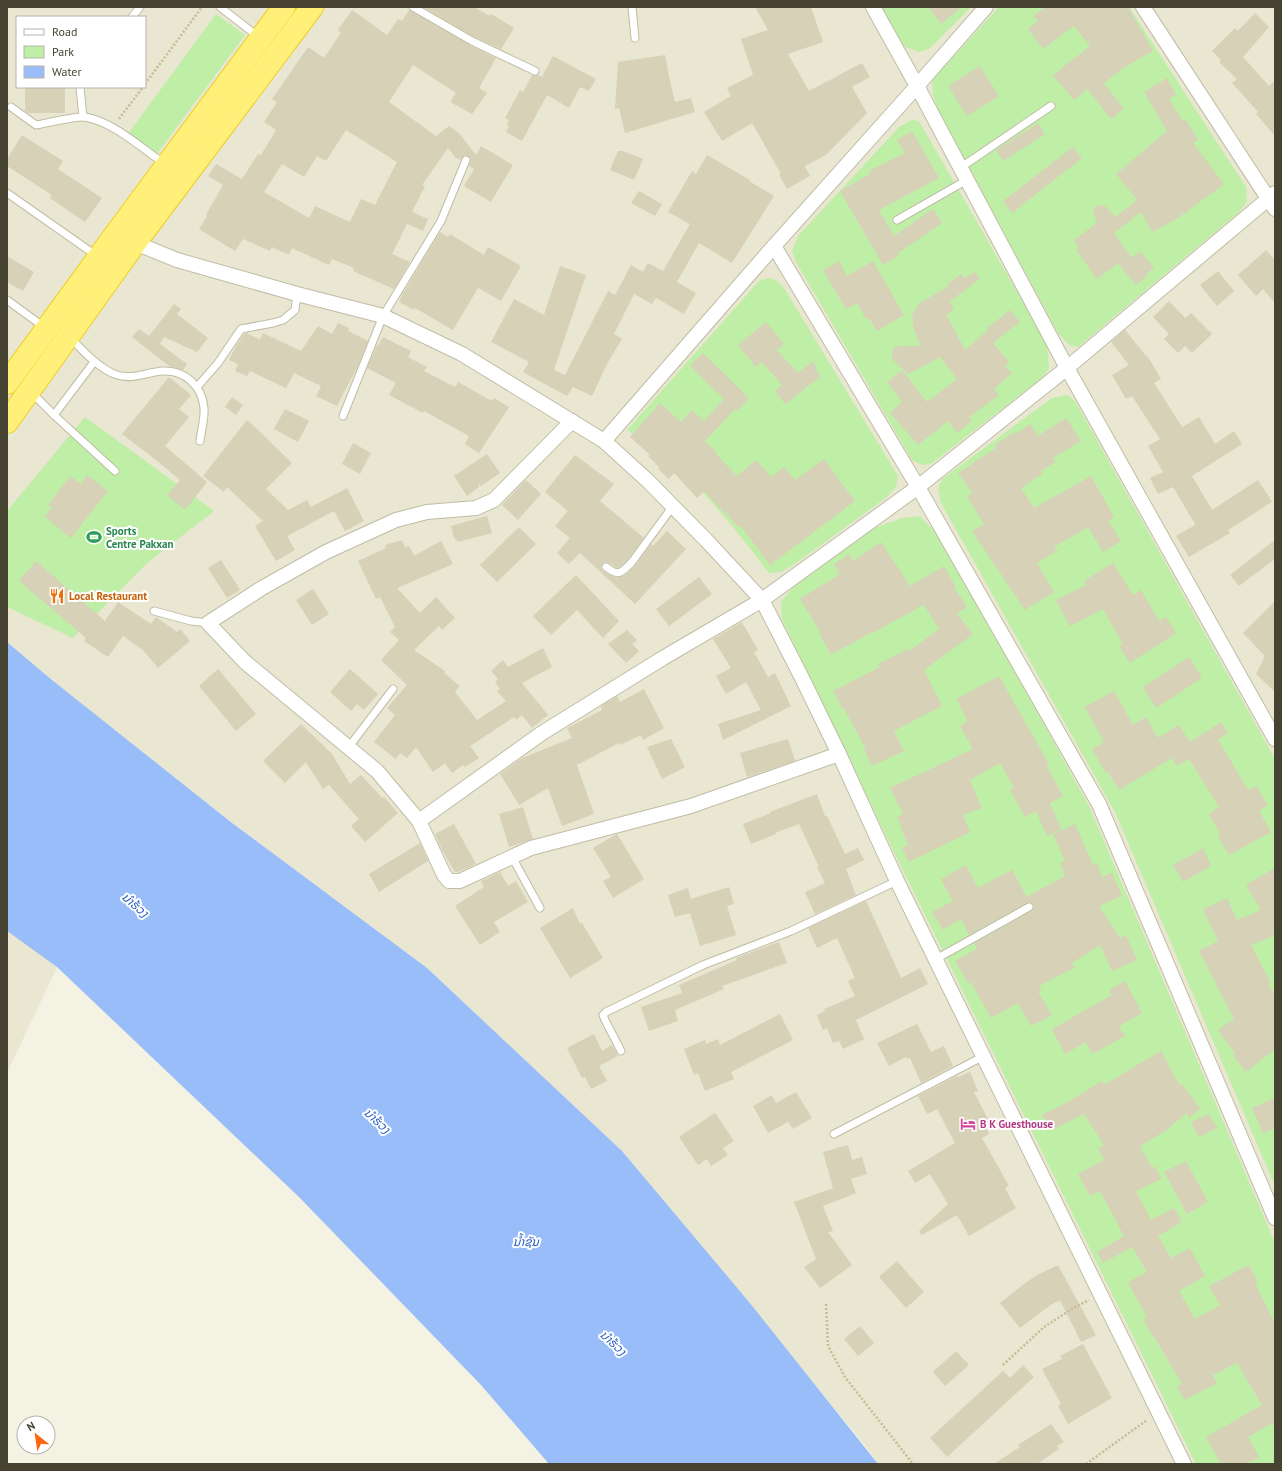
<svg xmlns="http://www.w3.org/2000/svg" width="1282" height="1471" font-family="'PT Sans','Noto Sans Lao',sans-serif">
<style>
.residential{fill:#e9e6d1;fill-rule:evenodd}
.green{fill:#bfeea7}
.water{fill:#98bdf9}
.building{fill:#d7d1b8;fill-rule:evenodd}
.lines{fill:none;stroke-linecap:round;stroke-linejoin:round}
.service-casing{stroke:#c0bda5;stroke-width:9}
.minor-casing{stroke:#c0bda5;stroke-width:16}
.trunk-casing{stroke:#f0ce22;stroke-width:24}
.path{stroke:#c4bd95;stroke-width:2.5;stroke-dasharray:2 2;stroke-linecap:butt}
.service{stroke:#fff;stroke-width:7}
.minor{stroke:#fff;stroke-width:14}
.trunk{stroke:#fff07a;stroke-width:22}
.labels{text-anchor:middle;stroke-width:4;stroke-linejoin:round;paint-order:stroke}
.leisure-label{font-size:11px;font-weight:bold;fill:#27864d;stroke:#fff;text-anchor:start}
.food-label{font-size:11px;font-weight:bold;fill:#c56008;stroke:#fff;text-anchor:start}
.hotel-label{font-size:11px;font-weight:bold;fill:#b23c85;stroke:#fff;text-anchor:start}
.water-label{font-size:12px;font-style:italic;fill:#205bbf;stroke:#fff}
</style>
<rect width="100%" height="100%" fill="#f4f2e3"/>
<!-- residential -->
<g class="residential">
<path d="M7,7H1275V1464H878L868,1449L622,1151L427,968L232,823L52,680L7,642ZM17,17H145V87H17Z"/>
<polygon points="7,931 57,967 7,1073"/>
</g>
<!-- green -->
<g class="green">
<polygon points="882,7 971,7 929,49 919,52 903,46"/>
<polygon points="999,7 1129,7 1246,187 1247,202 1238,213 1078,347 1069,345 1058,333 939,112 933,95 932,80"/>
<polygon points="216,14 245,35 156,155 128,134"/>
<polygon points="912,120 919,121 1047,344 1049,368 1043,377 931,464 922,465 912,460 796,262 792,251 798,236 899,127"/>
<path d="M769,278L776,280L784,288L898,476L896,487L887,497L792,566L781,572L769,573C736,530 703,487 660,453C650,445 638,438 627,430L760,280Z"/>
<polygon points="1067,395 1075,401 1275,759 1275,1186 1115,812 941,503 938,489 942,479 1052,398"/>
<polygon points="85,417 214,511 147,563 73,638 7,607 7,511"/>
<polygon points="920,516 941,538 1089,806 1275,1243 1275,1464 1196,1464 895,854 782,619 781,602 794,586 874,528 902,518"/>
</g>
<!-- water -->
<polygon class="water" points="7,642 52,680 232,823 427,968 622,1151 749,1302 878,1464 549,1464 481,1385 299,1197 57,967 7,931"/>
<!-- building -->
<g class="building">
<polygon points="423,7 474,7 490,16 491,14 514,28 501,49 474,37"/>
<polygon points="755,7 811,7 823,42 788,54 809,91 862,63 870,77 852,87 867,113 826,155 805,166 810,176 787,189 779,175 781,174 752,123 722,141 704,112 731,96 727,88 753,75 741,39 768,30"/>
<polygon points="928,7 962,7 941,24"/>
<polygon points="1045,7 1128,7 1153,51 1125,67 1104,83 1124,109 1111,119 1087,89 1074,100 1053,75 1090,46 1074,26 1043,49 1028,29 1038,21 1033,16"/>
<path d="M352,10L387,35L398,19L402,21L409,10L470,45L496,58L479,88L487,93L472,114L450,102L456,93L413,65L389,102L436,136L449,126L459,133L476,155L481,146L513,165L491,202L464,186L474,169L469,166L471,160L470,157L465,155L460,160L455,157L448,148L422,185L425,186L412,212L428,219L423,231L407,224L392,254L410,262L394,289L353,271L354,268L332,259L329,265L292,248L289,255L272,247L270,251L243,239L235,251L199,229L207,216L206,215L223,185L208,176L216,164L242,179L258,154L261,155L276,130L264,122L277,102L272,99L308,47L324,58L341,33L338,30ZM346,130L397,162L375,205L361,199L350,222L315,206L309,218L264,192L282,164L304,177L317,156L326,161Z"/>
<polygon points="1255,13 1269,27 1243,57 1269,86 1275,80 1275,136 1256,114 1258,112 1232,83 1237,79 1219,62 1221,60 1212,51 1235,28 1238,31"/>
<polygon points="665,55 670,81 675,102 691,98 695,112 625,133 619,108 615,109 618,62"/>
<polygon points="553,56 596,79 589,91 580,87 569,108 547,95 522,141 506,132 509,126 507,124 509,120 505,118 520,90 523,92 532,75 538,75 542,77"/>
<polygon points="980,66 999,96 967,116 948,86"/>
<polygon points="1167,78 1176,94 1169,99 1183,122 1186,120 1198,140 1193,143 1224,184 1178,218 1152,232 1141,212 1114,233 1132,258 1140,251 1154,268 1147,273 1148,275 1136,285 1118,263 1097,279 1076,250 1079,248 1074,240 1097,223 1093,212 1096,206 1104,205 1115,217 1137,200 1116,174 1167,131 1144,92"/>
<polygon points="25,87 65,87 65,113 28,113 25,111"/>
<polygon points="1038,123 1045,134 1003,161 996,150"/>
<polygon points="912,131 939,178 879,210 894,236 933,209 942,223 898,253 899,256 883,265 840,191 870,174 869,171 905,153 897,140"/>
<polygon points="22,135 63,161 58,169 102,198 85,222 50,198 52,195 7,166 7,159"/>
<polygon points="1073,147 1082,158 1012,213 1003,201"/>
<polygon points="618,151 623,151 643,159 634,180 610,170"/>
<polygon points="707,155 750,180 749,181 774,196 732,263 699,243 677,282 696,293 684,314 656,298 652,304 634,294 614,334 622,339 608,362 592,396 573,387 567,396 541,382 523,372 529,362 491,342 514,299 544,315 560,266 586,275 554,370 565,375 608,291 615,295 631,265 643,272 648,263 663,271 690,224 668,212 692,171 696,174"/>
<polygon points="639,191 662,204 655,216 631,203"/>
<polygon points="440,232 448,237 450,234 484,255 488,247 521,266 501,301 478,288 453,330 415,308 414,310 399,302 403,293"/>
<polygon points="1266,250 1275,260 1275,303 1263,289 1256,296 1238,275"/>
<polygon points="7,256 34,272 23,291 7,282"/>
<polygon points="839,261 847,276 873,261 904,315 877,331 869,318 866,319 857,303 846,309 823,270"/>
<polygon points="1218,271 1234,291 1217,306 1200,285"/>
<polygon points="976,272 980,279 950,301 954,310 946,314 965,350 988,330 986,329 1010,310 1020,322 993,343 1009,362 1005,366 1012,373 994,389 999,395 969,417 972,421 957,433 948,421 918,445 890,413 902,402 887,382 902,370 927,402 957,379 940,357 908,374 892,359 892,351 894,348 898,346 921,346 914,330 912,315 920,303 949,286 947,284 961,274 964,278"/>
<polygon points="1169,301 1185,318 1191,313 1212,334 1192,353 1185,346 1178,353 1164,339 1169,334 1153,317"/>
<polygon points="174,304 181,309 177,314 208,338 197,352 164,337 160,344 187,364 183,370 169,366 132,337 139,329 149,336"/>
<polygon points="766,322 784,344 777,350 798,373 813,361 820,377 785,404 775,391 782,385 762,362 756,367 738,345"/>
<polygon points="338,323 349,328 348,331 368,341 359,364 337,406 316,396 321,386 294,373 286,388 250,371 247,376 235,371 238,364 229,360 236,346 244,334 247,333 260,340 263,333 301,351 318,326 332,334"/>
<polygon points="1125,330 1146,356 1147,355 1161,379 1154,383 1182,427 1199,417 1215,444 1234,431 1242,444 1192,476 1212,510 1258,480 1272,502 1228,530 1230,533 1189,557 1176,536 1195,525 1194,522 1173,487 1158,494 1150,478 1163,472 1148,446 1160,439 1132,396 1126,399 1112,375 1129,365 1111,342"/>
<polygon points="383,337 411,351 408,357 427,367 424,371 455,387 458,382 492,401 494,398 509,407 479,453 465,444 469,436 424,411 423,413 389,395 396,383 367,368 377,345 378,346"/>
<polygon points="703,353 749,398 737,411 735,409 705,441 717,453 716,454 737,476 756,460 771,477 784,467 795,480 824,459 855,501 770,565 740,525 738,527 725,512 724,513 704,491 697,498 674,473 669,479 658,469 660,468 648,456 650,455 630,437 660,403 681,422 692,410 704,421 724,399 690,366"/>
<polygon points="169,377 191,395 179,409 189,417 165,446 207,482 185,510 167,495 180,480 145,451 144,451 122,434"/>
<polygon points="232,397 243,405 236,415 225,407"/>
<polygon points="285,409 309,421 298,442 274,429"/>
<polygon points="1066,418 1081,441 1053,458 1055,462 1041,471 1043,473 1021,488 1034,508 1091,476 1114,517 1108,521 1121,541 1103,552 1088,527 1054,547 1057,551 1037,563 1054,592 1025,610 972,531 984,524 967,497 972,493 958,473 996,448 995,445 1014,432 1016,434 1030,424 1038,436"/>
<polygon points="247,420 256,428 292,463 266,489 288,510 307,500 311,507 347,488 364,521 345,531 334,511 287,536 295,550 276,561 255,526 263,521 227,487 224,492 203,476"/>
<polygon points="353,443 371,453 360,474 342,464"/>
<polygon points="487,454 500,473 481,486 478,483 479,487 467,496 454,476"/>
<polygon points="575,455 614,484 600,501 644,538 628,559 622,565 617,568 609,563 604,562 601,566 603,571 616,578 625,575 636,565 651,544 653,546 667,531 686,549 635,604 580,553 569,564 557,553 570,538 555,526 568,511 545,492"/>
<polygon points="87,475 108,491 71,538 45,517 52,508 48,505 70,476 81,484"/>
<polygon points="526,480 541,494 518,520 502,505"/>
<polygon points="487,516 492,533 458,542 454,538 451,526"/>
<polygon points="519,527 536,544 497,582 480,565"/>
<polygon points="402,540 405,547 409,546 414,556 441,541 453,564 397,588 420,613 436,597 455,618 442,630 439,626 414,650 445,671 444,673 460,686 455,692 477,720 506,701 497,691 500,689 495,682 498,679 491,671 503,660 508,667 543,648 552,667 522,683 548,715 532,728 522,715 516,720 514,717 470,746 479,758 465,767 463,765 452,773 445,763 433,772 416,747 407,758 400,753 396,759 374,742 395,715 387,708 407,685 381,660 399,640 390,632 395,627 380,597 376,599 358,561 386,548 385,545"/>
<polygon points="1275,540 1275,559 1239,586 1230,575"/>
<polygon points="881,542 910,586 944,566 956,587 954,587 967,607 957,613 973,634 924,670 942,706 894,731 904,751 872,766 864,749 866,749 843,707 842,708 833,691 880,667 878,664 908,649 909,651 939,629 924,605 921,606 873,633 872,632 831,655 819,633 821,633 800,599 840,574 834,564 849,554 853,561"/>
<polygon points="221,560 240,590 227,598 208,568"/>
<polygon points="36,561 105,621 118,602 151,624 156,617 177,632 180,629 190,641 158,668 143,650 123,636 108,657 84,641 86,638 19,581"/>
<polygon points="1113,563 1133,595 1141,590 1159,621 1166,617 1176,633 1130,663 1119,646 1123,644 1103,609 1070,626 1056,600 1086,585 1084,581"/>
<polygon points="576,575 619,621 603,638 577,610 551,635 533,616"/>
<polygon points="699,577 712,594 669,626 656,609"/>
<polygon points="313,589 329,614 312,625 296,600"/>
<polygon points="1275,601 1275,692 1256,674 1265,656 1243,633"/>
<polygon points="742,622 758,650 754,652 768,677 775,673 791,706 723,740 718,724 761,710 746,682 726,694 716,676 731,668 713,639"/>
<polygon points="627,630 637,640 632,644 639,651 626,663 608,644"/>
<polygon points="1189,657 1202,678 1156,708 1143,687"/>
<polygon points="218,669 256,714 236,731 199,686"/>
<polygon points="350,669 378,694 364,710 357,704 351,711 330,692"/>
<polygon points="999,676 1049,764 1046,765 1063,796 1050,803 1061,829 1047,836 1036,811 1025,817 1010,790 1014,788 1000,763 970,780 982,808 963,815 970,832 909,862 902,848 908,845 897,817 903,814 890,788 973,749 960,726 968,721 956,699"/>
<polygon points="644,689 664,728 643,740 641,735 620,745 619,743 577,765 594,814 562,826 548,788 519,805 500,774 522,758 572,738 567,728 602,710 601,706 617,696 620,702"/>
<polygon points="1114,691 1133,725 1146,717 1158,738 1179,725 1190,742 1221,722 1228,733 1218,740 1248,790 1256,786 1268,805 1259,811 1271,832 1229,855 1219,838 1220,838 1218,834 1220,833 1209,814 1219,807 1189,759 1177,766 1172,758 1119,790 1108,772 1106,773 1092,749 1104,742 1085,707"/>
<polygon points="301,724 332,754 350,784 361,775 382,798 384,797 398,813 365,842 351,826 359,819 329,785 323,789 306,762 285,783 263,761"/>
<polygon points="671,739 685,767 662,779 647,747"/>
<polygon points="788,739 795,761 747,777 740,753"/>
<polygon points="817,794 825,816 827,816 845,854 858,848 864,860 846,869 856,895 815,914 805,892 825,883 817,867 819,867 799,824 775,833 776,834 751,844 743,824 771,813 770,812"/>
<polygon points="523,807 533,839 509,847 499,814"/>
<polygon points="454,824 476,864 458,872 455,872 443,852 435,834"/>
<polygon points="1075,824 1093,865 1097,863 1102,877 1112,873 1122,896 1099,906 1120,938 1126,935 1137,960 1112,971 1100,945 1072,963 1074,968 1039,986 1041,990 1038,992 1052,1015 1031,1026 1018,1003 991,1018 971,982 969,984 955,961 977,949 974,943 1031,911 1033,909 1034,905 1031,903 1027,903 969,935 961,919 943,930 932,912 953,901 941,879 966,865 978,888 1012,870 1027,897 1065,876 1060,863 1065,861 1053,834"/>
<polygon points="617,834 644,879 613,898 603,881 611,877 593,848"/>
<polygon points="420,843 428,861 379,892 369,874"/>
<polygon points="1203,848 1211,866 1183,882 1173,865"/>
<polygon points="1275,868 1275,935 1251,945 1271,983 1268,984 1275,995 1275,1049 1246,1072 1233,1055 1235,1053 1218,1030 1234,1019 1199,951 1218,941 1203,909 1227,898 1237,920 1261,910 1246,885"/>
<polygon points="500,872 508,886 516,881 528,902 494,922 500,932 480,945 455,906 484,887 481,881"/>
<polygon points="729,887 734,904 727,906 736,935 700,946 690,913 675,917 668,895 688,888 691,899"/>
<polygon points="866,901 901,978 920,968 928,984 856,1020 864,1039 843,1049 839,1041 833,1043 827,1028 823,1030 817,1015 825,1011 824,1009 855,996 848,981 855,978 837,938 817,948 808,928"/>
<polygon points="573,908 580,924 582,923 603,958 570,978 540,928"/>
<polygon points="779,942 787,963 722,986 724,989 675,1010 678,1021 649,1031 641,1007 682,993 679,985 737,960 736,958"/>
<polygon points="1125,981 1142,1013 1119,1026 1125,1036 1092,1054 1086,1042 1065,1054 1052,1029 1112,995 1109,990"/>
<polygon points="780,1014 793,1040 731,1072 734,1079 705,1091 698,1073 694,1075 684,1049 705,1040 706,1044 718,1039 720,1045"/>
<polygon points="917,1024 931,1052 944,1046 953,1066 921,1083 910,1058 907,1059 906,1057 889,1066 877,1043"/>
<polygon points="594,1034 602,1051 612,1045 618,1056 599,1066 607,1081 591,1089 585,1077 582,1078 567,1048"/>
<polygon points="1161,1051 1180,1086 1182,1084 1200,1108 1189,1118 1187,1113 1165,1131 1140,1146 1152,1168 1155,1166 1161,1179 1136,1191 1151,1220 1174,1208 1182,1222 1158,1236 1171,1258 1190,1248 1205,1276 1179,1291 1195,1319 1220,1305 1209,1286 1249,1265 1258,1282 1255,1284 1275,1323 1275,1428 1272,1423 1248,1437 1259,1457 1246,1464 1221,1464 1206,1437 1262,1405 1237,1363 1213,1375 1217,1383 1184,1400 1177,1387 1182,1384 1155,1338 1154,1338 1143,1320 1147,1318 1128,1282 1147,1272 1132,1247 1103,1263 1097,1252 1124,1236 1100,1191 1090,1196 1078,1174 1104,1160 1098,1149 1104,1145 1084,1114 1050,1131 1042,1115 1073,1099 1102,1081 1104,1085"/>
<polygon points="970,1072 978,1091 974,1092 990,1123 985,1125 989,1134 982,1138 1009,1186 1005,1188 1016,1208 969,1236 957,1215 922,1235 919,1231 948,1204 930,1174 915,1183 908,1171 955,1143 937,1109 927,1114 918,1096 957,1076 958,1077"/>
<polygon points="796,1092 812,1118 793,1129 788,1122 768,1133 753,1106 772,1095 776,1103"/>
<polygon points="1275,1098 1275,1128 1263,1133 1252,1108"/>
<polygon points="715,1113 734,1141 723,1148 728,1155 711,1166 707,1159 698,1165 679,1137"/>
<polygon points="1209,1114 1217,1128 1199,1137 1191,1122"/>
<polygon points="848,1145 852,1160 862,1157 867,1174 851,1179 856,1193 823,1206 833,1231 828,1232 852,1265 820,1288 804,1267 816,1259 794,1202 833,1188 823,1152"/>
<polygon points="1186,1161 1208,1202 1187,1214 1164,1172"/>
<polygon points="897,1261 924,1292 906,1308 879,1277"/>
<polygon points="1058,1265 1096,1335 1081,1342 1060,1300 1057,1302 1057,1301 1041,1312 1020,1328 1000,1303 1024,1284 1037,1275"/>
<polygon points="860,1326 874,1343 858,1356 844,1339"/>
<polygon points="1083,1344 1112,1398 1068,1424 1058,1406 1061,1404 1042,1369 1062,1359 1060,1356"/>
<polygon points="956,1351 969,1365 945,1386 933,1372"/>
<polygon points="1023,1365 1034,1377 947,1457 930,1438 1003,1371 1010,1378"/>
<polygon points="1051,1424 1064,1442 1057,1446 1059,1449 1037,1464 994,1464 1020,1447 1018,1445"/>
</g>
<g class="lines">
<!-- service casing -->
<g class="service-casing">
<g id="service">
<polyline points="220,7 260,38"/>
<polyline points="413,7 472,41 535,71"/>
<polyline points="632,7 635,38"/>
<polyline points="132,17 140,7"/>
<polyline points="80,87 83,117"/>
<path d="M11,107L36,125C47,123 76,116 85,117C114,122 141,148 165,164"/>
<polyline points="960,168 1051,106"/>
<polyline points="7,193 97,256"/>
<polyline points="897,220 967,180"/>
<polyline points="7,300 44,327"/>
<path d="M70,337C82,350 100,370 117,375C133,380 147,372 163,371C185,370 202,386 204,408C205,417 201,432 200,441"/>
<polyline points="197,387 218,363 241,329 273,323 283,320 295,310 297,294"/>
<polyline points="31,392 54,415 94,362"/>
<polyline points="54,415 115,471"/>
<polyline points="343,416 383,316 441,221 466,160"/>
<path d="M606,567C619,577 621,573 632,562L673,506"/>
<polyline points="154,611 191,621 208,623"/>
<polyline points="348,748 393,689"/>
<polyline points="512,857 540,908"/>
<polyline points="936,959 1029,907"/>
<polyline points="621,1051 605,1020 603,1015 606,1012 703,965 791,931 897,881"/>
<polyline points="834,1134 984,1056"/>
</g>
</g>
<!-- minor casing -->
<g class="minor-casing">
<g id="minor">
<polyline points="873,7 917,86 1067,368 1275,739"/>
<polyline points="1143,7 1275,209"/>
<polyline points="128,240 177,260 297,294 383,316 462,354 604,441 648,481 707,541 762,600 801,676 839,754 897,881 1184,1464"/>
<polyline points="774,246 918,487 1099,804 1275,1218"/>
<polyline points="572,421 494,500 476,508 427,512 396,520 326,552 262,588 208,623 245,662 377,771 419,821 444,875 449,881 460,881 531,848 691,806 839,754"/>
<polyline points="604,441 774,246 917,86 986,7"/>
<polyline points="419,821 542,733 663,658 762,600 918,487 1067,368 1275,193"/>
</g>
</g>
<!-- trunk casing -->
<g class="trunk-casing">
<g id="trunk">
<polyline points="7,383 115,235 284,7"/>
<polyline points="7,422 135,243 312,7"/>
</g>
</g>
<!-- path -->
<g class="path">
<polyline points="145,84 202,7"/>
<polyline points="119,119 143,87"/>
<polyline points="826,1304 828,1346 845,1377 913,1464"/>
<polyline points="1003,1365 1044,1327 1075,1307 1089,1300"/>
<polyline points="1086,1464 1147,1420"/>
</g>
<!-- service -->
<use href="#service" class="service"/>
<!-- minor -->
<use href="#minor" class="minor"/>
<!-- trunk -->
<use href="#trunk" class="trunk"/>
</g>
<!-- icons -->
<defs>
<g id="stadium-bare" transform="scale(1.2)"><path d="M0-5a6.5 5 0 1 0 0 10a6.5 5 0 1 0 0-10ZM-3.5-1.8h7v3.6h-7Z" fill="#2e9e5b" stroke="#fff" stroke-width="2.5" paint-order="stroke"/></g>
<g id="restaurant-bare" transform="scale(1.2)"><path d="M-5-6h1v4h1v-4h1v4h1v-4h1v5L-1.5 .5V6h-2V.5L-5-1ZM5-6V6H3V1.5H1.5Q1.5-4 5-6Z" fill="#e8710a" stroke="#fff" stroke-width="2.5" paint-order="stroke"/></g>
<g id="hotel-bare" transform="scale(1.2)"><path d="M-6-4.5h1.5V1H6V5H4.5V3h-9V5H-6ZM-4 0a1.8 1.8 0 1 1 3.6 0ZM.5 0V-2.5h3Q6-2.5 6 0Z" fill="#d1479c" stroke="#fff" stroke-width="2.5" paint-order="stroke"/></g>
</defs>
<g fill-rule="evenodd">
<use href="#stadium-bare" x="94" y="537"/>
<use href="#restaurant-bare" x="57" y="596"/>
<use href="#hotel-bare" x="968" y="1124"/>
</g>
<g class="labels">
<!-- leisure labels -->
<g class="leisure-label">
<text x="106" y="535">Sports<tspan x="106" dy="13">Centre Pakxan</tspan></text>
</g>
<!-- food labels -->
<g class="food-label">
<text x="69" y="600">Local Restaurant</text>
</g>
<!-- hotel labels -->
<g class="hotel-label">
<text x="980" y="1128">B K Guesthouse</text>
</g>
<!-- water labels -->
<g class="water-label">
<text transform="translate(135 905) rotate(41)" y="4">ນຳ້ຮວງ</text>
<text transform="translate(377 1121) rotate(43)" y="4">ນຳ້ຮວງ</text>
<text x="526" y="1246">ນ້ຳຊັນ</text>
<text transform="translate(613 1343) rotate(43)" y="4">ນຳ້ຮວງ</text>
</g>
</g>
<!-- border -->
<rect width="1282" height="1471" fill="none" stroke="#474333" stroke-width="16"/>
<!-- legend -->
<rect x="16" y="16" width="130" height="72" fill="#ffffff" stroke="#b5b4ad"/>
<rect x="24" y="29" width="20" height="6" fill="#ffffff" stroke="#b5b4ad"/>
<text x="52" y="36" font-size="12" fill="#474333">Road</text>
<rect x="24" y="46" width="20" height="12" fill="#bfeea7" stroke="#b5b4ad"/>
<text x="52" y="56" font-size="12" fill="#474333">Park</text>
<rect x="24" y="66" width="20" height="12" fill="#98bdf9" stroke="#b5b4ad"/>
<text x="52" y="76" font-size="12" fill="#474333">Water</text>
<!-- north arrow -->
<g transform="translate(36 1435) rotate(330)"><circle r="19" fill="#ffffff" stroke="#b5b4ad"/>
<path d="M0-3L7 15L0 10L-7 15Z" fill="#ff640f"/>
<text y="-6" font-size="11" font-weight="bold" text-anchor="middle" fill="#474333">N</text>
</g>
</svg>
